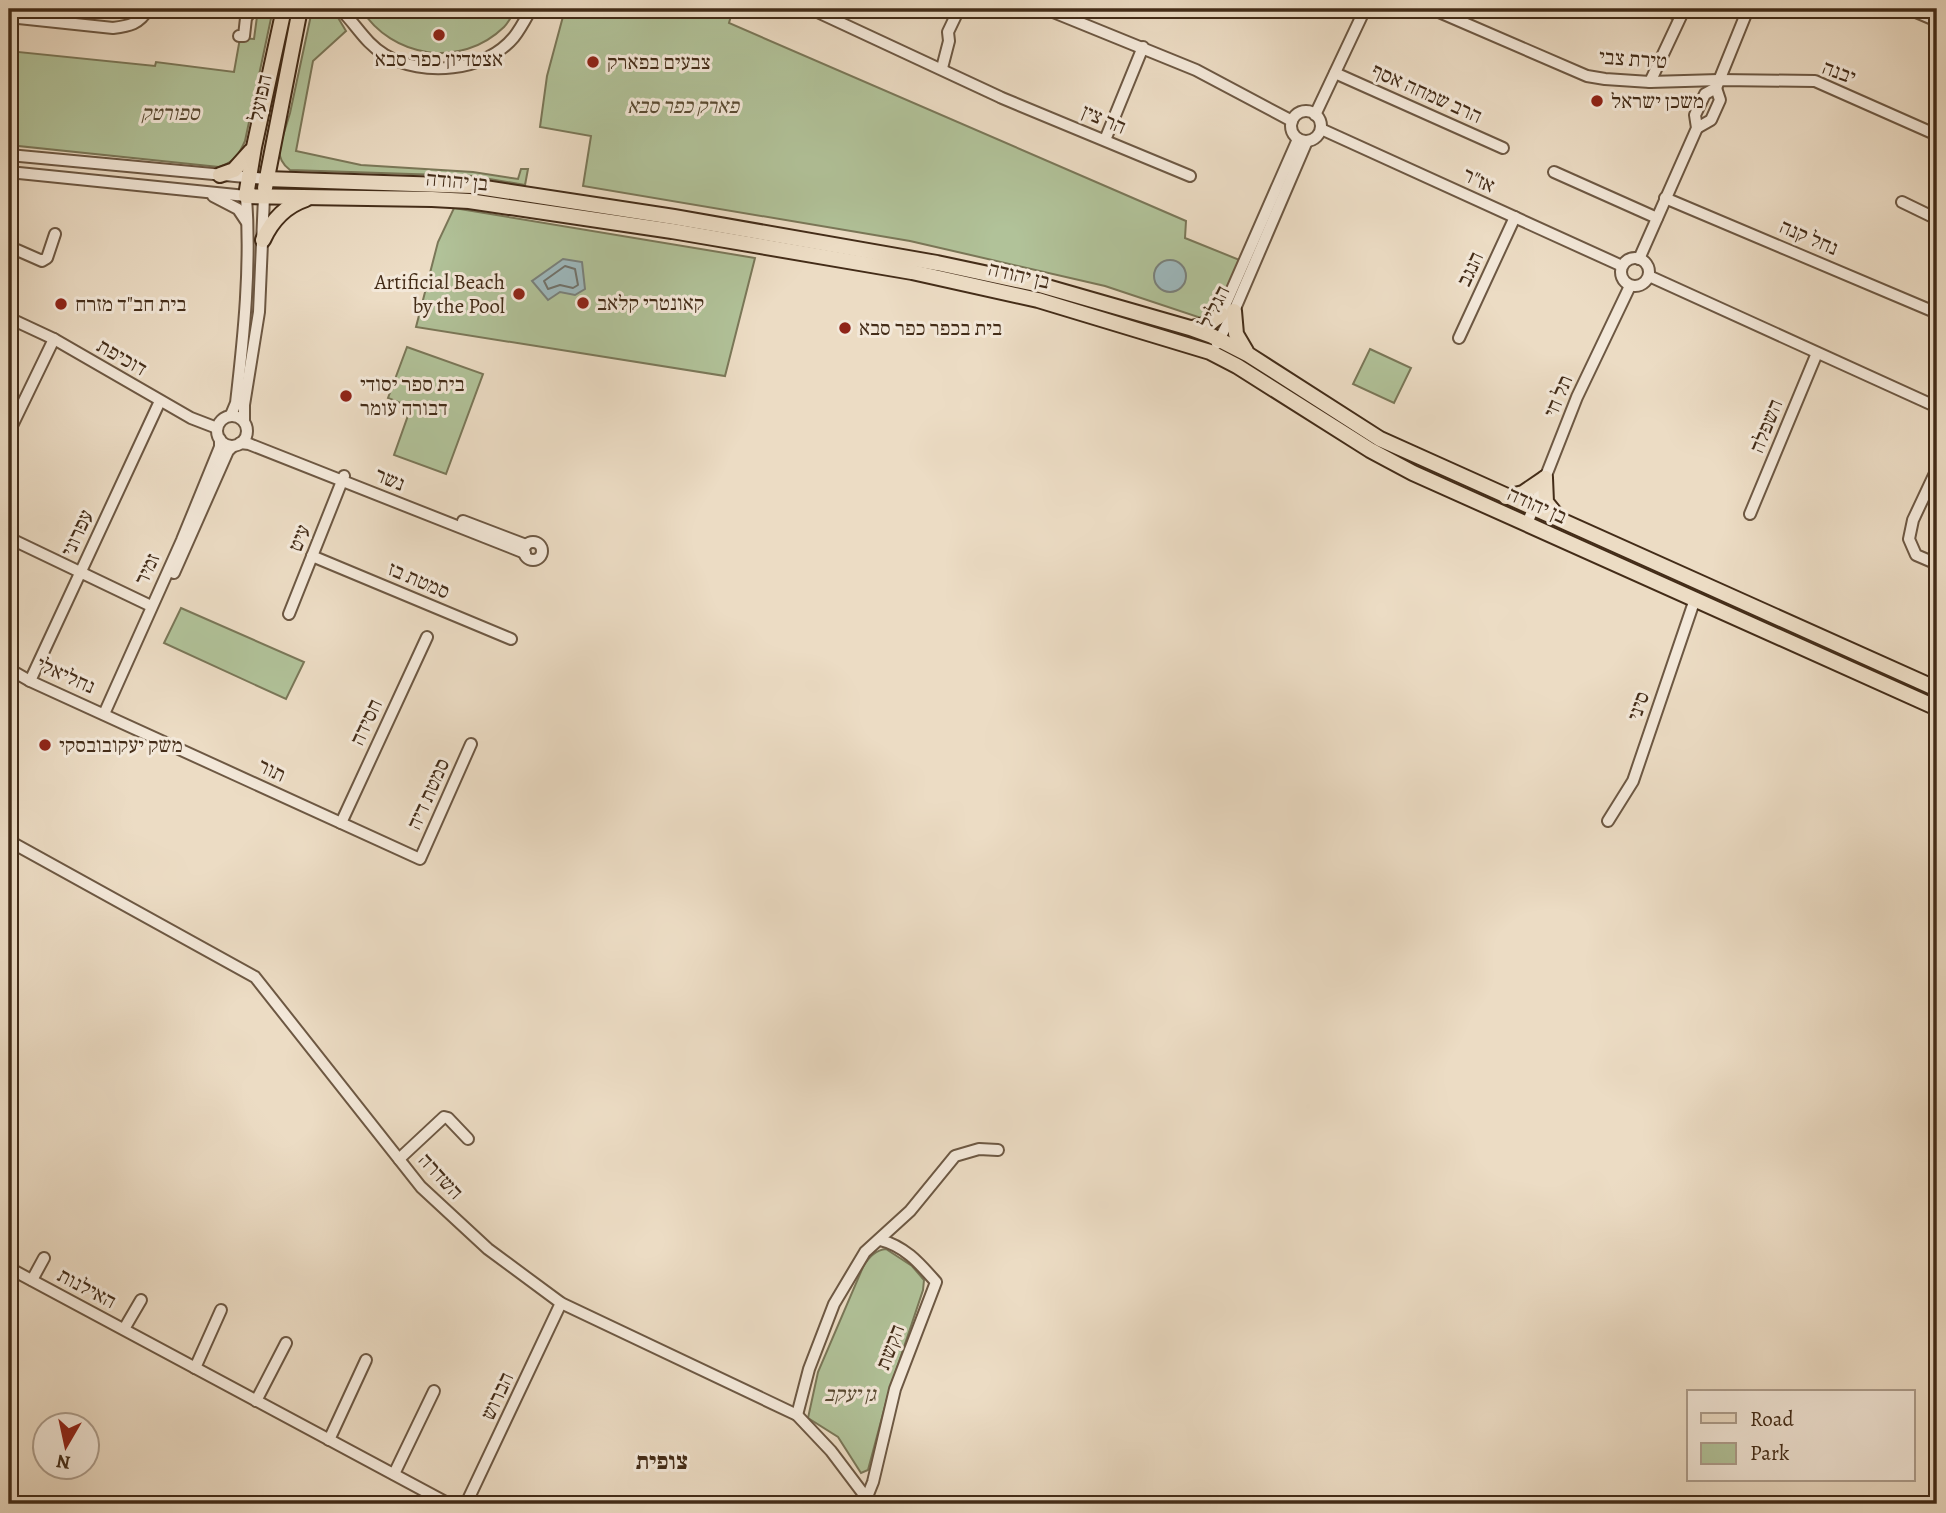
<svg xmlns="http://www.w3.org/2000/svg" width="1946" height="1513" font-family="Alegreya,'Frank Ruhl Libre',serif">
<style>
.green{fill:#b1c299;stroke:#7a7758;stroke-width:2}
.water{fill:#9db9be;stroke:#79817c;stroke-width:2}
.lines{fill:none;stroke-linecap:round;stroke-linejoin:round}
.shore{stroke:#70726b;stroke-width:2}
.minor-casing{stroke:#6d5843;stroke-width:14}
.major-casing{stroke:#432c18;stroke-width:18}
.minor{stroke:#f3e8d9;stroke-width:10}
.major{stroke:#ecdcc4;stroke-width:14}
.poi-dot{fill:#8f2418;stroke:#f3e8d9;stroke-width:2.5}
.labels{text-anchor:middle;stroke-width:6;stroke-linejoin:round;paint-order:stroke}
.poi-label{font-size:21px;fill:#432c18;stroke:#f3e8d9;text-anchor:start}
.street-label{font-size:21px;fill:#432c18;stroke:#f3e8d9}
.park-label{font-size:21px;font-style:italic;fill:#594a32;stroke:#f3e8d9}
.quarter-label{font-size:24px;font-weight:bold;fill:#432c18;stroke:#f3e8d9}
</style>
<rect width="100%" height="100%" fill="#ecdcc4"/>
<filter id="stains"><feTurbulence type="fractalNoise" baseFrequency=".00286" numOctaves="4"/><feColorMatrix values="0 0 0 0 .2 0 0 0 0 .09 0 0 0 0 .02 0 0 0 .5 -.17"/></filter>
<radialGradient id="worn" r=".72"><stop offset=".6" stop-color="#630" stop-opacity="0"/><stop offset="1" stop-color="#630" stop-opacity=".3"/></radialGradient>
<!-- green -->
<g class="green">
<polygon points="27,9 139,9 124,18"/>
<path d="M258,9H273L245,141C239,155 234,162 219,167L9,145V51L155,66L156,62L234,72L240,38L254,39Z"/>
<path d="M361,9H516C512,15 509,22 504,27C461,69 392,58 361,9Z"/>
<polygon points="565,9 733,9 729,23 1186,221 1185,238 1242,261 1219,312 1201,318 1105,286 910,241 583,186 591,136 540,127 547,76"/>
<path d="M328,10L337,16L346,31L313,61L296,151L361,165L473,172L518,179L521,169H528L525,185L472,176L290,170C283,165 279,158 279,149L290,113L311,15L318,11Z"/>
<polygon points="454,208 755,258 725,376 416,327 438,242"/>
<polygon points="407,347 483,374 446,474 394,455 411,407 388,398"/>
<polygon points="1370,349 1411,368 1394,403 1353,384"/>
<polygon points="181,608 304,662 286,699 164,643"/>
<path d="M886,1249L912,1266L924,1280L923,1290L888,1395L868,1470L861,1473L838,1437L808,1418L818,1372L863,1267C868,1258 875,1250 886,1249Z"/>
</g>
<!-- water -->
<g class="water">
<polygon points="563,259 582,262 585,289 575,295 560,292 548,300 532,281"/>
<circle cx="1170" cy="276" r="16"/>
</g>
<g class="lines">
<!-- shore -->
<polygon class="shore" points="565,266 575,269 578,285 573,288 560,285 548,289 544,281"/>
<!-- minor casing -->
<g class="minor-casing">
<g id="minor">
<path d="M340,9C356,24 365,43 385,55C423,77 485,72 514,37C521,28 526,18 531,9"/>
<polyline points="811,9 1000,97"/>
<polyline points="1046,9 1196,70 1292,121"/>
<polyline points="1432,9 1587,76 1605,79 1650,82 1719,80 1815,81 1937,135"/>
<polyline points="1909,9 1937,21"/>
<path d="M9,17L113,28C129,26 140,24 148,9"/>
<polyline points="239,36 244,36 246,18 253,9"/>
<polyline points="942,68 949,41 948,32 959,9"/>
<polyline points="1335,73 1503,148"/>
<polyline points="1650,82 1681,16 1664,9"/>
<polyline points="1002,98 1190,176"/>
<circle cx="1306" cy="126" r="15"/>
<polyline points="1315,115 1365,9"/>
<polyline points="1697,128 1711,120 1720,100 1716,88"/>
<polyline points="1321,129 1622,266"/>
<polyline points="1105,140 1143,47"/>
<polyline points="9,155 266,179"/>
<path d="M9,172L246,196C251,266 244,334 236,403L231,415"/>
<polyline points="1554,172 1657,218"/>
<polyline points="213,196 238,209 246,221"/>
<polyline points="1665,198 1937,313"/>
<polyline points="1902,202 1937,219"/>
<polyline points="9,253 17,250 42,261 47,258 55,234"/>
<circle cx="1635" cy="272" r="14"/>
<polyline points="1639,259 1697,128 1695,115 1705,94 1716,88 1748,9"/>
<polyline points="1649,276 1937,407"/>
<polyline points="9,318 54,339 191,418 217,428"/>
<polyline points="1219,319 1298,139"/>
<polyline points="1459,338 1515,217"/>
<polyline points="1217,344 1234,311 1307,141"/>
<circle cx="232" cy="431" r="15"/>
<polyline points="244,421 244,405 259,312 264,197"/>
<polyline points="9,432 54,339"/>
<polyline points="240,443 249,444 525,553"/>
<polyline points="1937,469 1913,520 1909,539 1916,555 1937,564"/>
<polyline points="1750,514 1817,353"/>
<polyline points="463,521 526,545"/>
<polyline points="1527,524 1577,397 1630,286"/>
<polyline points="9,538 151,606"/>
<circle cx="533" cy="551" r="9"/>
<polyline points="312,556 511,639"/>
<polyline points="174,573 228,451 233,446"/>
<polyline points="289,614 344,476"/>
<polyline points="9,669 30,681 420,859 471,744"/>
<polyline points="30,681 160,401"/>
<polyline points="104,714 182,540 220,447 220,439"/>
<polyline points="1608,821 1633,781 1695,599"/>
<polyline points="341,823 427,637"/>
<polyline points="9,841 255,977 421,1187 488,1249 561,1303 797,1415 831,1451 871,1504"/>
<polyline points="399,1159 444,1117 448,1118 468,1139"/>
<polyline points="9,1268 449,1504"/>
<polyline points="32,1280 44,1258"/>
<polyline points="124,1329 141,1300"/>
<polyline points="195,1368 221,1310"/>
<polyline points="256,1401 286,1343"/>
<polyline points="797,1415 809,1369 834,1304 865,1252 910,1211 955,1156 979,1149 998,1150"/>
<polyline points="329,1440 366,1360"/>
<polyline points="394,1474 434,1391"/>
<path d="M867,1497L873,1482L895,1389L936,1282C920,1264 905,1246 880,1240"/>
<polyline points="466,1504 561,1303"/>
</g>
</g>
<!-- major casing -->
<g class="major-casing">
<g id="major">
<polyline points="284,9 254,147 246,196 432,199 469,201 672,231 912,272 1038,300 1210,352 1237,366 1370,450 1413,473 1937,708"/>
<polyline points="220,175 234,170 251,151"/>
<polyline points="266,179 472,186 674,217 937,263 1040,285 1190,328 1212,336 1249,355 1380,439 1937,689"/>
<polyline points="265,188 300,9"/>
<path d="M263,240C272,220 285,206 306,199"/>
<polyline points="1234,311 1236,334 1246,351"/>
<polyline points="1192,328 1209,324 1221,314"/>
<polyline points="1545,478 1546,502 1558,517"/>
<polyline points="1506,497 1523,493 1545,478"/>
</g>
</g>
<!-- minor -->
<use href="#minor" class="minor"/>
<!-- major -->
<use href="#major" class="major"/>
</g>
<!-- markers -->
<g class="poi-dot">
<circle cx="439" cy="35" r="7"/>
<circle cx="593" cy="62" r="7"/>
<circle cx="1597" cy="101" r="7"/>
<circle cx="519" cy="294" r="7"/>
<circle cx="583" cy="303" r="7"/>
<circle cx="61" cy="304" r="7"/>
<circle cx="845" cy="328" r="7"/>
<circle cx="346" cy="396" r="7"/>
<circle cx="45" cy="745" r="7"/>
</g>
<g class="labels">
<!-- poi labels -->
<g class="poi-label">
<text x="439" y="66" text-anchor="middle">אצטדיון כפר סבא</text>
<text x="607" y="69">צבעים בפארק</text>
<text x="1611" y="108">משכן ישראל</text>
<text x="505" y="289" text-anchor="end">Artificial Beach<tspan x="505" dy="24">by the Pool</tspan></text>
<text x="597" y="310">קאונטרי קלאב</text>
<text x="75" y="311">בית חב"ד מזרח</text>
<text x="859" y="335">בית בכפר כפר סבא</text>
<text x="360" y="391">בית ספר יסודי<tspan x="360" dy="24">דבורה עומר</tspan></text>
<text x="59" y="752">משק יעקובובסקי</text>
</g>
<!-- street labels -->
<g class="street-label">
<text transform="translate(1633 59) rotate(4)" y="7">טירת צבי</text>
<text transform="translate(1839 72) rotate(20)" y="7">יבנה</text>
<text transform="translate(1427 93) rotate(24)" y="7">הרב שמחה אסף</text>
<text transform="translate(260 98) rotate(-78)" y="7">הפועל</text>
<text transform="translate(1104 119) rotate(23)" y="7">הר צין</text>
<text transform="translate(1479 180) rotate(25)" y="7">אז"ר</text>
<text transform="translate(457 181) rotate(5)" y="7">בן יהודה</text>
<text transform="translate(1809 237) rotate(23)" y="7">נחל קנה</text>
<text transform="translate(1470 269) rotate(-65)" y="7">הנגב</text>
<text transform="translate(1019 275) rotate(13)" y="7">בן יהודה</text>
<text transform="translate(1214 307) rotate(-64)" y="7">הגליל</text>
<text transform="translate(122 357) rotate(30)" y="7">דוכיפת</text>
<text transform="translate(1558 396) rotate(-67)" y="7">תל חי</text>
<text transform="translate(1766 426) rotate(-68)" y="7">השפלה</text>
<text transform="translate(390 479) rotate(22)" y="7">נשר</text>
<text transform="translate(1537 505) rotate(24)" y="7">בן יהודה</text>
<text transform="translate(77 533) rotate(-65)" y="7">עפרוני</text>
<text transform="translate(299 538) rotate(-68)" y="7">עיט</text>
<text transform="translate(147 569) rotate(-65)" y="7">זמיר</text>
<text transform="translate(419 580) rotate(23)" y="7">סמטת בז</text>
<text transform="translate(66 675) rotate(24)" y="7">נחליאלי</text>
<text transform="translate(1638 706) rotate(-71)" y="7">סיני</text>
<text transform="translate(366 722) rotate(-65)" y="7">חסידה</text>
<text transform="translate(272 770) rotate(25)" y="7">תור</text>
<text transform="translate(428 794) rotate(-66)" y="7">סמטת דיה</text>
<text transform="translate(441 1176) rotate(47)" y="7">השדרה</text>
<text transform="translate(87 1288) rotate(28)" y="7">האילנות</text>
<text transform="translate(890 1347) rotate(-69)" y="7">הקשת</text>
<text transform="translate(497 1396) rotate(-65)" y="7">הברוש</text>
</g>
<!-- park labels -->
<g class="park-label">
<text x="683" y="113">פארק כפר סבא</text>
<text x="170" y="120">ספורטק</text>
<text x="850" y="1401">גן יעקב</text>
</g>
<!-- quarter labels -->
<g class="quarter-label">
<text x="662" y="1469">צופית</text>
</g>
</g>
<!-- margin -->
<rect width="1946" height="1513" fill="none" stroke="#ecdcc4" stroke-width="35"/>
<rect x="10" y="10" width="1925" height="1492" fill="none" stroke="#432c18" stroke-width="3.5"/>
<rect x="18" y="18" width="1911" height="1478" fill="none" stroke="#432c18" stroke-width="2"/>
<!-- legend -->
<rect x="1687" y="1390" width="228" height="91" fill="#f3e8d9" stroke="#ad9d8c" stroke-width="2"/>
<rect x="1701" y="1413" width="35" height="10" fill="#ecdcc4" stroke="#ad9d8c" stroke-width="2"/>
<text x="1750" y="1426" font-size="21" fill="#432c18">Road</text>
<rect x="1701" y="1443" width="35" height="21" fill="#b1c299" stroke="#ad9d8c" stroke-width="2"/>
<text x="1750" y="1460" font-size="21" fill="#432c18">Park</text>
<!-- north arrow -->
<g transform="translate(66 1446) rotate(189)"><circle r="33" fill="#f3e8d9" stroke="#ad9d8c" stroke-width="2"/>
<path d="M0-5L12 26L0 18L-12 26Z" fill="#8f2418"/>
<text y="-10" font-size="19" font-weight="bold" text-anchor="middle" fill="#432c18">N</text>
</g>
<rect width="100%" height="100%" filter="url(#stains)"/>
<rect width="100%" height="100%" fill="url(#worn)"/>
</svg>
